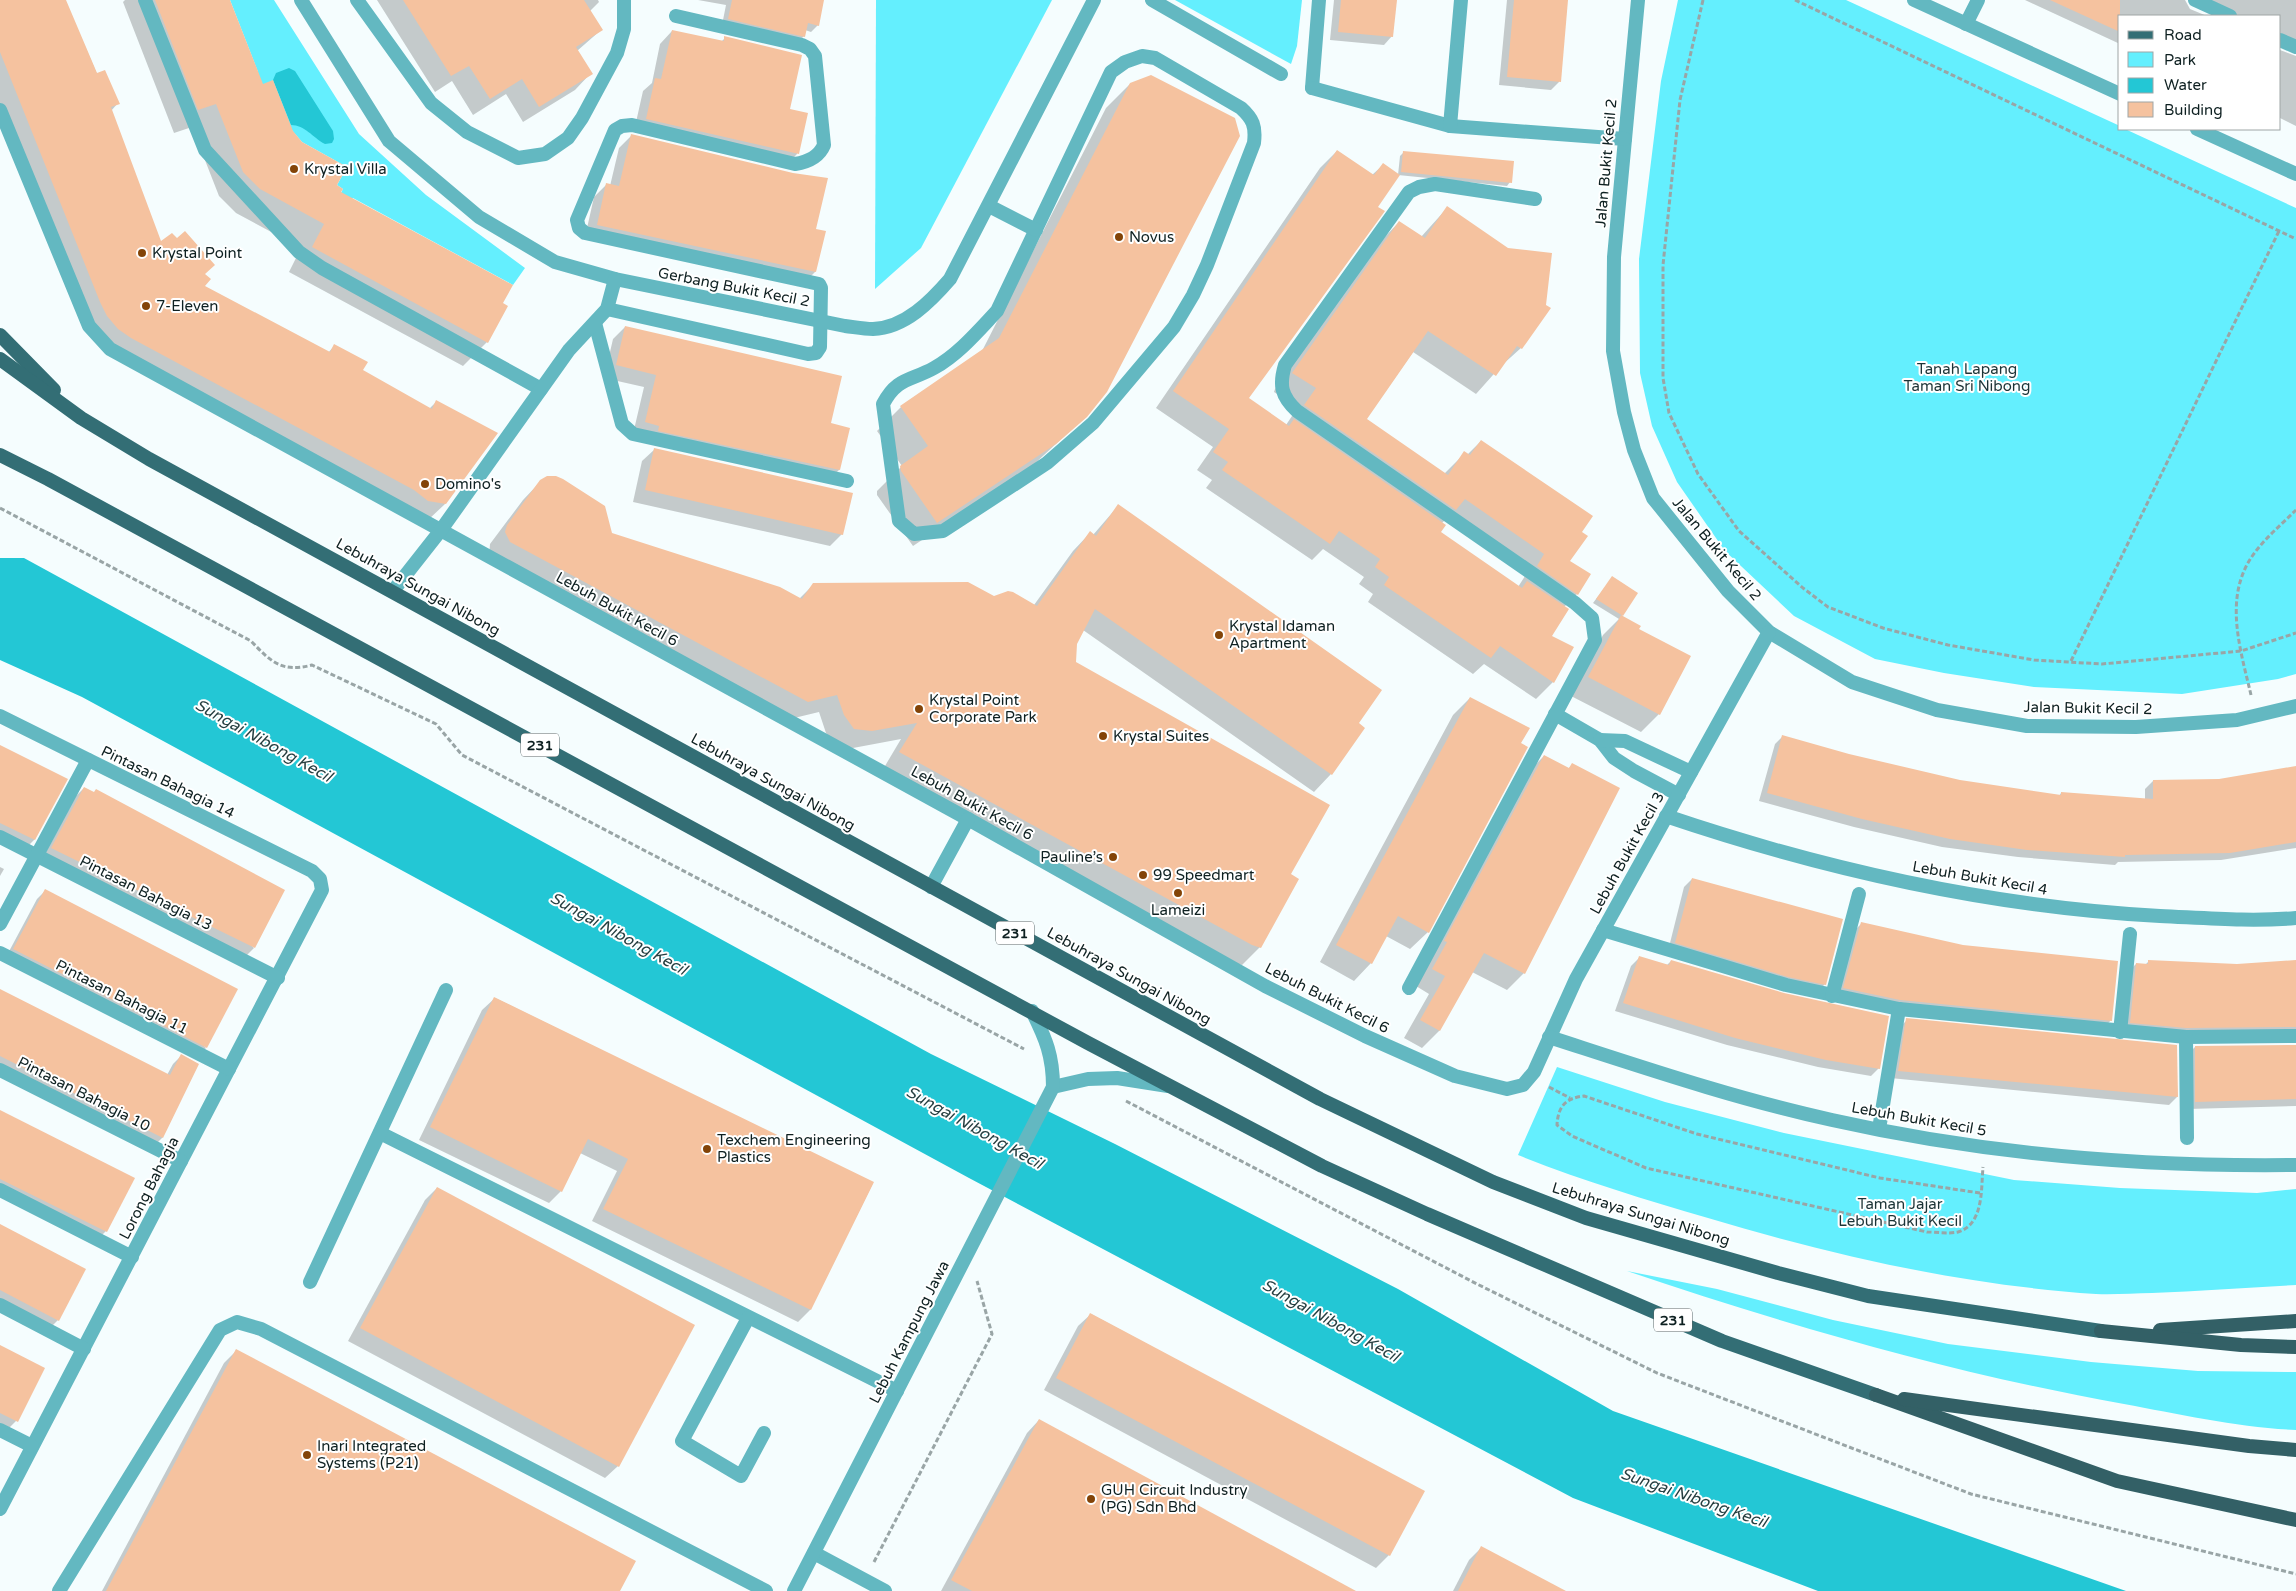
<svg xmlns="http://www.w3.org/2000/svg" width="2296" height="1591" font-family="'Varela Round',sans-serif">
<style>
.green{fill:#64effe}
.water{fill:#23c7d5}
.shadow{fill:#0003;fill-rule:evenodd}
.building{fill:#f5c29f}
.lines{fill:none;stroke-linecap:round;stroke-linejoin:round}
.path{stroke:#99a5a6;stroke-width:3;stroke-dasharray:5 2.5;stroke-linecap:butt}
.service{stroke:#63b8c1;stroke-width:14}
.minor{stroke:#63b8c1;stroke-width:14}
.tertiary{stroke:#63b8c1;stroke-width:14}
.primary{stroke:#336e75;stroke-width:14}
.trunk{stroke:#336066;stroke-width:14}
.poi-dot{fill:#834408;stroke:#fff;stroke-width:2}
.labels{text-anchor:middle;stroke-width:4;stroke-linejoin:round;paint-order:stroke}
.shield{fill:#fff;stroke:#566364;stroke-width:1}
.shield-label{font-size:14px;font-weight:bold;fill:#0e2021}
.street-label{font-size:15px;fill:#0e2021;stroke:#fff}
.poi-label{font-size:15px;fill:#0e2021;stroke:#fff;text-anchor:start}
.park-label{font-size:15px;fill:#1c3437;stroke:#fff}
.water-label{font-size:16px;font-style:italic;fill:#263f41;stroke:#fff}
</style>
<rect width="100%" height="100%" fill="#f5fdfe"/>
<!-- green -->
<g class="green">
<polygon points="230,0 274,0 359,134 426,195 525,268 513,285 353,198 329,215 343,189 337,185 347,167 302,142 255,87 258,72"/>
<polygon points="876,0 1052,0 921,248 875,289"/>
<polygon points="1175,0 1302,0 1297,46 1291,64"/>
<polygon points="1678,0 1846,0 2120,126 2120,129 2125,129 2296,208 2296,674 2278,679 2182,694 2034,687 1944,673 1875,659 1794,616 1725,551 1677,482 1652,426 1640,373 1639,259 1661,81"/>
<path d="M1557,1067L1665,1102L1784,1133L2014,1180L2120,1188L2257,1193L2296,1189V1285C2248,1288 2200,1291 2152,1293C2134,1293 2114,1295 2096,1294C1963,1285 1835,1256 1708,1218C1644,1199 1580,1180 1518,1155Z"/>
<path d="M1627,1271L1717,1289L1833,1320L1948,1344L2091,1362L2198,1371L2296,1372V1430C2242,1428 2178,1414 2124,1404C1955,1374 1790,1326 1627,1271Z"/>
</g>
<!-- water -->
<g class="water">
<path d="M289,68L295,71L333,131L334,139L332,143L325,144C312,137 305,125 291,125L273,80L276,73Z"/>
<polygon points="0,558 24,558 931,1054 1115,1144 1398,1289 1613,1411 2126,1591 1818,1591 1573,1498 969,1178 82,697 0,660"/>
</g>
<!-- shadow -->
<g class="shadow">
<polygon points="0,0 65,0 97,74 118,103 111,111 160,243 204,274 203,286 328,353 334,346 361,371 429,409 436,402 445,504 428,520 102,345 0,107"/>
<polygon points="125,0 229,0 262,86 292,132 339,192 501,303 487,342 463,366 289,272 301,248 236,213 219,196 192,127 174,133 123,2"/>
<polygon points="377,0 598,0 599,2 590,11 601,30 577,51 591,73 575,90 523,122 506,94 473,115 452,81 435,92"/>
<polygon points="698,0 816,0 818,25 811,32 805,30 804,36 797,43 722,25 726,5"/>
<polygon points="1334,0 1395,0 1392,36 1384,45 1330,40"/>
<polygon points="1507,0 1567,0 1559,82 1551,90 1499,85"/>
<polygon points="2025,0 2185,0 2190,9 2207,16 2120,16 2120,44"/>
<polygon points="2188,0 2296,0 2296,52 2280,43 2280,16 2226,16"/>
<polygon points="672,31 721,42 725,38 789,110 807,114 797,154 785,166 634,131 643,91 652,83 660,44"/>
<polygon points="2280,50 2296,56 2296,126 2280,118"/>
<polygon points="1130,84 1086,416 1030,468 913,546 877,495 877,491 902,466 877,431 901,407 982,351 1106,108"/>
<polygon points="631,136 815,230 815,272 803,284 585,237 594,197 606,185 610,186 619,148"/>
<path d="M1337,151L1372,175L1383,165L1398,175L1400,156L1404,152L1510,182L1507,186L1398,175L1247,398L1286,425L1298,407L1274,392L1275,389L1381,241L1399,222L1421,237L1447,208L1521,348L1501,366L1476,394L1413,352L1366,419L1444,474L1465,453L1467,455L1481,441L1580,532L1568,561L1577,594L1564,607L1550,636L1553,682L1536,699L1484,664L1473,674L1368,602L1373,594L1359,584L1364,577L1323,549L1312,560L1206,488L1212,480L1197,470L1213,447L1156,408L1320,168ZM1447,518L1527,573L1518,587L1439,532L1442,523Z"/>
<polygon points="625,327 829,424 848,429 839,470 826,482 633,434 644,387 604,378 613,339"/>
<polygon points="655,449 842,534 830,546 633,502 642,461"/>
<polygon points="541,481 611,534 799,599 814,584 994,597 1034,605 1073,551 1090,533 1093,535 1118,506 1357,724 1331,774 1314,792 1083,630 1076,643 1075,662 1289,875 1260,947 1242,965 1234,963 882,771 901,739 853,748 836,746 826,733 819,712 790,719 489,556 490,544 523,500"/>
<polygon points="1612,578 1636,594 1621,617 1637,630 1659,714 1641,732 1571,696 1603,635 1619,619 1593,603"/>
<polygon points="1470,698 1428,932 1410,949 1386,936 1371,963 1354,981 1320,962 1453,715"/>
<polygon points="1783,736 1848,756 1959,781 2059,796 2061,793 2145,800 2145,789 2153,781 2219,780 2296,768 2296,848 2221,860 2118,862 2115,865 2018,857 1942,847 1854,827 1759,801 1775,744"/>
<polygon points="0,747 66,780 34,840 26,848 0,835"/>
<polygon points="1544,756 1568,769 1572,765 1524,973 1507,990 1472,972 1439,1031 1422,1048 1404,1038 1429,994 1416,986 1527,773"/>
<polygon points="84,788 254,948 246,956 44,856 76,796"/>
<polygon points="0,867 4,869 0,876"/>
<polygon points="1692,879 1825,984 1817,992 1668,951 1684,887"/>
<polygon points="45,891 206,1048 198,1056 6,957 37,899"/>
<polygon points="1861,924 1963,946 2111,1020 2103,1029 1836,996 1853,932"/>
<polygon points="1639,958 1667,965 1671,961 1879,1068 1871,1076 1818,1067 1727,1045 1615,1011 1631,966"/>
<polygon points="2149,961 2237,965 2296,962 2296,1040 2122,1030 2128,972 2136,964 2145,965"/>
<polygon points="0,991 167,1075 173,1064 181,1056 198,1064 162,1138 154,1146 0,1068"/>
<polygon points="495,998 873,1183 810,1310 798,1322 592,1221 617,1171 580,1153 561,1191 549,1203 419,1140 482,1010"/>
<polygon points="1907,1020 2176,1046 2177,1097 2169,1105 1890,1078 1899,1028"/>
<polygon points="2296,1044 2296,1106 2188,1109 2187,1055 2195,1047 2296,1046"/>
<polygon points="0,1112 106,1231 98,1239 0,1190"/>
<polygon points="437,1188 618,1466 605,1478 348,1341 425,1200"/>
<polygon points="0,1226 58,1320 50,1328 0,1302"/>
<polygon points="1091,1314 1423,1492 1389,1555 1376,1568 1044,1390 1078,1326"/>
<polygon points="0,1346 16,1421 8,1429 0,1425"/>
<polygon points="236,1351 618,1591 102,1591 224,1363"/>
<polygon points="1039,1420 1353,1591 941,1591 1027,1433"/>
<polygon points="1481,1548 1564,1591 1453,1591 1469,1560"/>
</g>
<!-- building -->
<g class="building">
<polygon points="0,0 66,0 97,73 105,70 120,104 111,107 161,241 172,233 177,238 185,231 215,265 205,274 211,279 205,286 330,352 334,344 368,362 363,370 432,409 436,400 498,433 446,504 428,501 414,490 131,338 118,329 107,316 100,302 0,52"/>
<polygon points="155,0 230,0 263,84 273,80 293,131 302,142 347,167 337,185 343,189 341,192 513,285 503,303 508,306 488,343 312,247 324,224 260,189 243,172 216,104 198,110"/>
<polygon points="403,0 584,0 603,30 576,47 593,74 539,107 522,79 490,99 469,66 451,76"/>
<polygon points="732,0 824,0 819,26 808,23 805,37 728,19"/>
<polygon points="1341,0 1397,0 1393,37 1338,32"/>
<polygon points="1514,0 1568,0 1561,82 1507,77"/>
<polygon points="2050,0 2120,0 2120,32"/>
<polygon points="672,30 724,41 724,36 802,55 790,109 808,113 799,154 646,119 655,78 661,79"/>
<polygon points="1151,75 1235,118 1240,136 1107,392 1087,417 1056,444 937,523 901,471 900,466 928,446 900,406 999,338 1130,83"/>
<polygon points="631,134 793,173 828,178 816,229 826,231 816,272 597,225 606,183 619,186"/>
<polygon points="1337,150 1374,175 1383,163 1400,175 1378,207 1385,211 1249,398 1289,426 1294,419 1446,525 1441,532 1522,588 1527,581 1569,609 1552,636 1574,647 1554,683 1500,646 1491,658 1384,585 1389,577 1375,567 1380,559 1339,531 1330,544 1222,470 1228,462 1213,452 1229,429 1173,391"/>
<polygon points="1403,151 1514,161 1512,183 1401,172"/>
<polygon points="1447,206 1508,248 1552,253 1546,305 1551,308 1522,349 1517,346 1496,376 1428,331 1367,419 1448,475 1464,451 1470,455 1481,440 1593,516 1582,532 1588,536 1570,561 1591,574 1578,595 1537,566 1544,554 1465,499 1456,510 1304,405 1316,388 1292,373 1399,221 1425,238"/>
<polygon points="625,326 842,376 831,423 850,428 840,470 658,431 659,426 645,422 656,375 616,365"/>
<polygon points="654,448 853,493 843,535 645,490"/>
<polygon points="547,476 556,476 563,479 605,506 612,533 780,587 802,599 813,583 968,582 994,596 1008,591 1013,592 1037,606 1090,531 1096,536 1118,504 1382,690 1359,723 1365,728 1332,775 1095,609 1077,644 1076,662 1330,805 1291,874 1299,879 1261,948 1252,945 899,752 917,723 872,731 854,729 844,715 837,695 808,702 510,542 505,532 507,525 540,480"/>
<polygon points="1612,576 1638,593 1623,616 1596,599"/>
<polygon points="1621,615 1641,626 1639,629 1691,656 1660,715 1588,677"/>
<polygon points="1470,697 1530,728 1521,743 1528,747 1429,933 1398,916 1372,964 1336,945"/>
<polygon points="1782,735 1849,754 1960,780 2061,795 2061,792 2153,799 2153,780 2219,779 2296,766 2296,842 2230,853 2125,855 2125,857 2027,850 1950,839 1862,819 1767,793"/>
<polygon points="0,745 68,779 35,840 0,823"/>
<polygon points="1544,755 1569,768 1572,763 1620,788 1525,974 1484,953 1440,1031 1420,1020 1445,976 1432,969 1447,942 1444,941"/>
<polygon points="84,787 94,792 96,789 285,890 255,948 51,848"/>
<polygon points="1692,878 1843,919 1826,985 1788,977 1675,943"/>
<polygon points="45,889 238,989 207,1048 13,949"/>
<polygon points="1861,922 1963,945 2118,961 2112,1021 1900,1000 1843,988"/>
<polygon points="1639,956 1669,965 1671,960 1784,993 1889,1016 1880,1069 1826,1060 1735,1038 1623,1003"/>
<polygon points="2148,960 2237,964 2296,960 2296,1027 2186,1028 2130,1023 2136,963 2148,964"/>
<polygon points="0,989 170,1075 181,1054 199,1064 163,1138 0,1056"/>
<polygon points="494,997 874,1182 811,1310 603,1209 628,1159 588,1139 562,1192 430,1127"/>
<polygon points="1906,1018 2177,1045 2178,1097 1898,1071"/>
<polygon points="2296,1045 2296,1099 2195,1102 2195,1046"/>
<polygon points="0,1110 135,1178 107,1232 0,1179"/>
<polygon points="437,1187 695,1325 619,1467 360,1328"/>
<polygon points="0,1224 86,1269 59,1321 0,1290"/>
<polygon points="1090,1313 1425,1491 1390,1556 1056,1378"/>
<polygon points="0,1345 45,1368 18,1422 0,1413"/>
<polygon points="236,1349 636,1561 620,1591 106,1591"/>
<polygon points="1039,1419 1356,1591 972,1591 951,1580"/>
<polygon points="1481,1546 1566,1591 1458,1591"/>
</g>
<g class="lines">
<!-- path -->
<g class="path">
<polyline points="1703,0 1680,100 1663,265 1663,378 1669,413 1698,474 1739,531 1803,588 1828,607 1883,628 1948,645 2034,660 2102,664 2241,651 2296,633"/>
<polyline points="1795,0 2296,239"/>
<path d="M0,508L251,641C271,662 282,673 312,665L436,724L462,755L1024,1049"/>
<polyline points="2071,661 2279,231"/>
<path d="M2251,695C2242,656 2227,610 2244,571C2254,547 2278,528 2296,510"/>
<polyline points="1549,1087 1570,1098"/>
<polyline points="1126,1101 1477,1284 1657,1373 1971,1494 2296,1574"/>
<path d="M1980,1193L1880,1178L1697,1134L1584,1096C1566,1098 1558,1106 1557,1125L1572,1136L1646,1168L1927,1232C1936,1232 1949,1234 1958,1232C1984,1224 1981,1189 1983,1167"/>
<polyline points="874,1562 992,1334 977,1281"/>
</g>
<!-- service -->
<g class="service">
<polyline points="145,0 205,150 299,252 322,268 541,389"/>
<polyline points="357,0 431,103 467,132 518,158 545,154 568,138 582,118 617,53 624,29 624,0"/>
<polyline points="2195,0 2230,16"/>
<polyline points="1966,24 1978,0"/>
<polyline points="2280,40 2296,47"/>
<path d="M1142,56L1155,58L1241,108C1253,119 1256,126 1254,143L1207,265L1193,295L1174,327L1093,423L1047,463L943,531L914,534L899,521L883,404C897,377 911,381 934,368C959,354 978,331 997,311L1111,72L1125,62Z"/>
<polyline points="1312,88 1319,0"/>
<polyline points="989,206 1036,230"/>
<path d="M607,309L808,354L816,353L820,347L821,288L819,284L585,233L579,228L577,220L615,130L622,126L632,125L795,164C808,162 819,157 824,145L815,56L810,49L802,45L676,16"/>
<polyline points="595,323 622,424 633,434 847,481"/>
<polyline points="1555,714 1600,740 1614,758 1634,771 1679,795"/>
<polyline points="1600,740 1625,741 1691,772"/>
<polyline points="1603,930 1786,985 1899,1009 2186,1037 2296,1036"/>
<path d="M1409,988L1595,640L1592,618L1575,603L1297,411C1281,396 1279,385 1285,365L1409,192L1419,187L1435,184L1535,199"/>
<polyline points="1832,996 1859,894"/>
<polyline points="2120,1032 2130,934"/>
<polyline points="2186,1037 2187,1138"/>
<polyline points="1879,1129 1899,1009"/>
<polyline points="380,1133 897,1391"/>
<polyline points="310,1282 446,990"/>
<polyline points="748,1318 682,1441 741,1476 764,1433"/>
<polyline points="814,1553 885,1591"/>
<polyline points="59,1591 220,1330 237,1322 261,1329 766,1591"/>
</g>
<!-- minor -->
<g class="minor">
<path d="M301,0L389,141L479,217L555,262L615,279L845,326C854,327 863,329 873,329C905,328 931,301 950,279L1094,0"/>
<polyline points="1152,0 1281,74"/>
<polyline points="1638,0 1614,257 1613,351 1624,412 1634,450 1653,498 1728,591 1769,632 1852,682 1937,710 2027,726 2136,727 2237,720 2296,706"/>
<polyline points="1914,0 2120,94"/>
<polyline points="1312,88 1450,126 1625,139"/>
<polyline points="0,110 89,326 110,349 968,819 1265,986 1365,1036 1455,1076 1507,1089 1523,1085 1534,1072 1576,979 1769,632"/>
<polyline points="1450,126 1461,0"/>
<polyline points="2197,129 2296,174"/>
<polyline points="393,591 441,530 569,350 607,309 615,279"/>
<polyline points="0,716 312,871 320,879 322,890 0,1509"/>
<path d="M1666,816C1826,870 1991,907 2160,916C2205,918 2251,922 2296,918"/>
<polyline points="0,837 278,978"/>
<polyline points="931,887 968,819"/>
<polyline points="0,924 88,760"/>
<polyline points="0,953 229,1069"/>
<path d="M1549,1037C1642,1067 1736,1099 1832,1120C1983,1154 2141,1167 2296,1165"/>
<polyline points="0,1070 181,1161"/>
<polyline points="0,1190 132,1257"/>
<polyline points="0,1305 84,1349"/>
<polyline points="0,1430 32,1446"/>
</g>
<!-- tertiary -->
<g class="tertiary">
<polyline points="1053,1087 1088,1079 1117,1078 1168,1086"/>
<path d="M794,1591L1053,1087C1053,1056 1046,1039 1032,1011"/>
</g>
<!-- primary -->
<g class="primary">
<polyline points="0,335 54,390"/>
<polyline points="0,359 81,418 149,459 1320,1099 1493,1182 1586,1218 1778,1273 1868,1296 2101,1331"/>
<polyline points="0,455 48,479 1088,1043 1322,1166 1427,1214 1722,1341 1876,1395"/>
</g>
<!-- trunk -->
<g class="trunk">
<polyline points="2160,1330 2296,1321"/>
<polyline points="2101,1331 2241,1345 2296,1347"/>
<polyline points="1876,1395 2117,1481 2296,1520"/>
<polyline points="1904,1399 2249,1446 2296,1450"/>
</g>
</g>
<!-- markers -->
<g class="poi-dot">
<circle cx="294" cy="169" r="5"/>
<circle cx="1119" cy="237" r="5"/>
<circle cx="142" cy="253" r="5"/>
<circle cx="146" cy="306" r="5"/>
<circle cx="425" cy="484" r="5"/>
<circle cx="1219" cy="635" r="5"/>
<circle cx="919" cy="709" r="5"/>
<circle cx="1103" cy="736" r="5"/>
<circle cx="1113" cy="857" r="5"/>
<circle cx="1143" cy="875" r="5"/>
<circle cx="1178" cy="893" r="5"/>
<circle cx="707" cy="1149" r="5"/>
<circle cx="307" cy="1455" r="5"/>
<circle cx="1091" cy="1499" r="5"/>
</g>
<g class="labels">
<!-- shield labels -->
<g class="shield">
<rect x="521" y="733.5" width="38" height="23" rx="4"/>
<rect x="996" y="921.5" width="38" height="23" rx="4"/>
<rect x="1654" y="1308.5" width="38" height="23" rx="4"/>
</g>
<g class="shield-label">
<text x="540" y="750">231</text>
<text x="1015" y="938">231</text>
<text x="1673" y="1325">231</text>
</g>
<!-- street labels -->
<g class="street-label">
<text transform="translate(1606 163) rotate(-85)" y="5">Jalan Bukit Kecil 2</text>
<text transform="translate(734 287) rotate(11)" y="5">Gerbang Bukit Kecil 2</text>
<text transform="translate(1717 549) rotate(50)" y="5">Jalan Bukit Kecil 2</text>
<text transform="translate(418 587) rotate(29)" y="5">Lebuhraya Sungai Nibong</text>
<text transform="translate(617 609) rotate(29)" y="5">Lebuh Bukit Kecil 6</text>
<text transform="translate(2088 708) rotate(1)" y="5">Jalan Bukit Kecil 2</text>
<text transform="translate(168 782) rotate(26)" y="5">Pintasan Bahagia 14</text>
<text transform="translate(773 782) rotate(29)" y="5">Lebuhraya Sungai Nibong</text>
<text transform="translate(972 803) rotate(29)" y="5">Lebuh Bukit Kecil 6</text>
<text transform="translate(1627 853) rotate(-61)" y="5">Lebuh Bukit Kecil 3</text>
<text transform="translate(1980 878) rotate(10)" y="5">Lebuh Bukit Kecil 4</text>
<text transform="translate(146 893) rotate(27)" y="5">Pintasan Bahagia 13</text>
<text transform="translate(1129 976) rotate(29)" y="5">Lebuhraya Sungai Nibong</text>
<text transform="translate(122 997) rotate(27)" y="5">Pintasan Bahagia 11</text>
<text transform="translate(1327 998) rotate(27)" y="5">Lebuh Bukit Kecil 6</text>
<text transform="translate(84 1094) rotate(27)" y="5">Pintasan Bahagia 10</text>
<text transform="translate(1919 1119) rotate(10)" y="5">Lebuh Bukit Kecil 5</text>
<text transform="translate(149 1188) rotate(-63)" y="5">Lorong Bahagia</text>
<text transform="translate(1641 1214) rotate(17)" y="5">Lebuhraya Sungai Nibong</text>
<text transform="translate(909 1332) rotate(-63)" y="5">Lebuh Kampung Jawa</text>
</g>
<!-- poi labels -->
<g class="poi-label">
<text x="304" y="174">Krystal Villa</text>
<text x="1129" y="242">Novus</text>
<text x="152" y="258">Krystal Point</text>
<text x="156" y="311">7-Eleven</text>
<text x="435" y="489">Domino's</text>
<text x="1229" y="631">Krystal Idaman<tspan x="1229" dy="17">Apartment</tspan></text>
<text x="929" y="705">Krystal Point<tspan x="929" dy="17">Corporate Park</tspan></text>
<text x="1113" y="741">Krystal Suites</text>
<text x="1103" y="862" text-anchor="end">Pauline’s</text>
<text x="1153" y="880">99 Speedmart</text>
<text x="1178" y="915" text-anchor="middle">Lameizi</text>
<text x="717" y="1145">Texchem Engineering<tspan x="717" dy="17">Plastics</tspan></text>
<text x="317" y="1451">Inari Integrated<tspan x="317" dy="17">Systems (P21)</tspan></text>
<text x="1101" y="1495">GUH Circuit Industry<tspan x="1101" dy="17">(PG) Sdn Bhd</tspan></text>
</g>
<!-- park labels -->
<g class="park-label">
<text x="1967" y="374">Tanah Lapang<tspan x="1967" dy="17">Taman Sri Nibong</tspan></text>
<text x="1900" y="1209">Taman Jajar<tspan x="1900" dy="17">Lebuh Bukit Kecil</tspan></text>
</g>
<!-- water labels -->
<g class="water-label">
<text transform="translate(264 740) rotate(29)" y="6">Sungai Nibong Kecil</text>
<text transform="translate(619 933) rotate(29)" y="6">Sungai Nibong Kecil</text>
<text transform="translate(975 1127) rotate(29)" y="6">Sungai Nibong Kecil</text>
<text transform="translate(1331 1320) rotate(29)" y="6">Sungai Nibong Kecil</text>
<text transform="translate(1694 1497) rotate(19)" y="6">Sungai Nibong Kecil</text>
</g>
</g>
<!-- legend -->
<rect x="2118" y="15" width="162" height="115" fill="#ffffff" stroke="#9fa6a6"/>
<rect x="2128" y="31" width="25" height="8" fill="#336e75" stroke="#9fa6a6"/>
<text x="2164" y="40" font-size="15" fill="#0e2021">Road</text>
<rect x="2128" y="52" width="25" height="15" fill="#64effe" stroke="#9fa6a6"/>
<text x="2164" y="65" font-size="15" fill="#0e2021">Park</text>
<rect x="2128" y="78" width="25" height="15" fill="#23c7d5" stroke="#9fa6a6"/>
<text x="2164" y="90" font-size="15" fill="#0e2021">Water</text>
<rect x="2128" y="102" width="25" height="15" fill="#f5c29f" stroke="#9fa6a6"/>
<text x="2164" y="115" font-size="15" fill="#0e2021">Building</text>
</svg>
